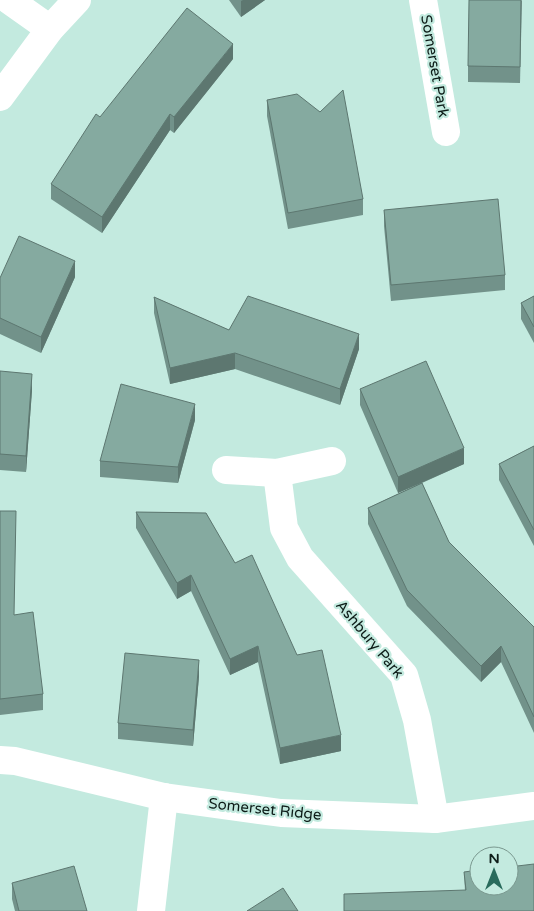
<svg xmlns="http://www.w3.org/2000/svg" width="534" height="911" font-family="'Varela Round',sans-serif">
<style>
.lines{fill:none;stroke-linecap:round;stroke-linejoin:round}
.street{stroke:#fff;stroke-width:28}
.wall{fill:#72928a}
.shaded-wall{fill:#5d7770}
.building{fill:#85aaa0;stroke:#5d7770}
.labels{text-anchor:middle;stroke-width:4.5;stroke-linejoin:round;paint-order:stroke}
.street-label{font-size:15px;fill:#0d1c18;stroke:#c3eadf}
</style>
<rect width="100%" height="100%" fill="#c3eadf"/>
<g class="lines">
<!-- street -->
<g class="street">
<polyline points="9,0 50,29"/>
<polyline points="423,0 446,132"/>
<polyline points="0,97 50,29 77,0"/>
<polyline points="226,470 277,473 332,461"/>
<polyline points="277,473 284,528 300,558 404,675 417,720 435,819"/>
<polyline points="0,760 15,761 164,797 281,813 435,819 534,806"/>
<polyline points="151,911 164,797"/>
</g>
</g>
<!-- wall -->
<g class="wall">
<polygon points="229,0 265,0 241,17"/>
<polygon points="522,0 520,83 468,82 468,66"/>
<polygon points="233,59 174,133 170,130 102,233 51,199 51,184 100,117"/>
<polygon points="267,100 363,199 363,215 288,229 267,116"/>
<polygon points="384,210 505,275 505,290 391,301 384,226"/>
<polygon points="75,277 41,353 0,334 0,278"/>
<polygon points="534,296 534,343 521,319 521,303"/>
<polygon points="154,297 229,330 359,349 340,405 235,369 170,384 154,313"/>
<polygon points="0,371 32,390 26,472 0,470"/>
<polygon points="360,389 464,464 422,483 449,542 534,627 534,733 501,662 481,682 407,606 368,524 368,508 421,483 398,493 360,405"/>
<polygon points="195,420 178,483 100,477 100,461"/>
<polygon points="534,446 534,546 499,480 499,464"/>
<polygon points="0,511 14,615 43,694 43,710 0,715"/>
<polygon points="136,512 206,513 341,751 280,764 258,662 230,675 191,591 177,599 136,528"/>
<polygon points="199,676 193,746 118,739 118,723"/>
<polygon points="464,872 534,911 465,891"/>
<polygon points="12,883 87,911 15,911 12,899"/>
</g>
<!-- shaded-wall -->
<g class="shaded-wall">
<polygon points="243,0 265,0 241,17 241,1"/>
<polygon points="233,44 233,59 174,133 174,117"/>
<polygon points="170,114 170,130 102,233 102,217"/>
<polygon points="75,261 75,277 41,353 41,337"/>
<polygon points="359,334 359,349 340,405 340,389"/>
<polygon points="235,353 235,369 170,384 170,368"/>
<polygon points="32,374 32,390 26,472 26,456"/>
<polygon points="195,404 195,420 178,483 178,467"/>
<polygon points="464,448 464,464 398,493 398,477"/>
<polygon points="191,575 191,591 177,599 177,583"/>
<polygon points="258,646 258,662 230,675 230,659"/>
<polygon points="501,646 501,662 481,682 481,666"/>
<polygon points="199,660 199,676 193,746 193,730"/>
<polygon points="341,735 341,751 280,764 280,748"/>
</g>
<!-- building -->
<g class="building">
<polygon points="469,0 521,0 520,67 468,66"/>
<polygon points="187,8 233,44 174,117 170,114 102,217 51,184 96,114 100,117"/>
<polygon points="343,90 363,199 288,213 267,100 297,94 320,112"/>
<polygon points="498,199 505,275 391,285 384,210"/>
<polygon points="19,236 75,261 41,337 0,318 0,278"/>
<polygon points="248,296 359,334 340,389 235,353 170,368 154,297 229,330"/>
<polygon points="534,296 534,327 521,303"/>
<polygon points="426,361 464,448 398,477 360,389"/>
<polygon points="0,371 32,374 26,456 0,454"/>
<polygon points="121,384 195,404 178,467 100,461"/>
<polygon points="534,446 534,530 499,464"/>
<polygon points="422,483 449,542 534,627 534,717 501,646 481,666 407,590 368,508"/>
<polygon points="0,511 16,511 14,615 33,612 43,694 0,699"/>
<polygon points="136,512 206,513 235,563 252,555 297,655 322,650 341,735 280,748 258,646 230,659 191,575 177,583"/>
<polygon points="125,653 199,660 193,730 118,723"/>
<polygon points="534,864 534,911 344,911 344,894 466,890 464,872 479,870 479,886 509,886 509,867"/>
<polygon points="74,866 87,911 19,911 12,883"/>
<polygon points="283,888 298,911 247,911"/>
</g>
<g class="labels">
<!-- street labels -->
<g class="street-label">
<text transform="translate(435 66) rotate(80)" y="5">Somerset Park</text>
<text transform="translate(370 639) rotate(50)" y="5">Ashbury Park</text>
<text transform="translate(265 809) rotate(6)" y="5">Somerset Ridge</text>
</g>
</g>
<!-- north arrow -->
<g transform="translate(494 871)"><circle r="24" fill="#c3eadf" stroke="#7a988f"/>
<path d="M0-4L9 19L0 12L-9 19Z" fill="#286b5c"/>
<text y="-8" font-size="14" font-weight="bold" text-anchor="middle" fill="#0d1c18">N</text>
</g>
</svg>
